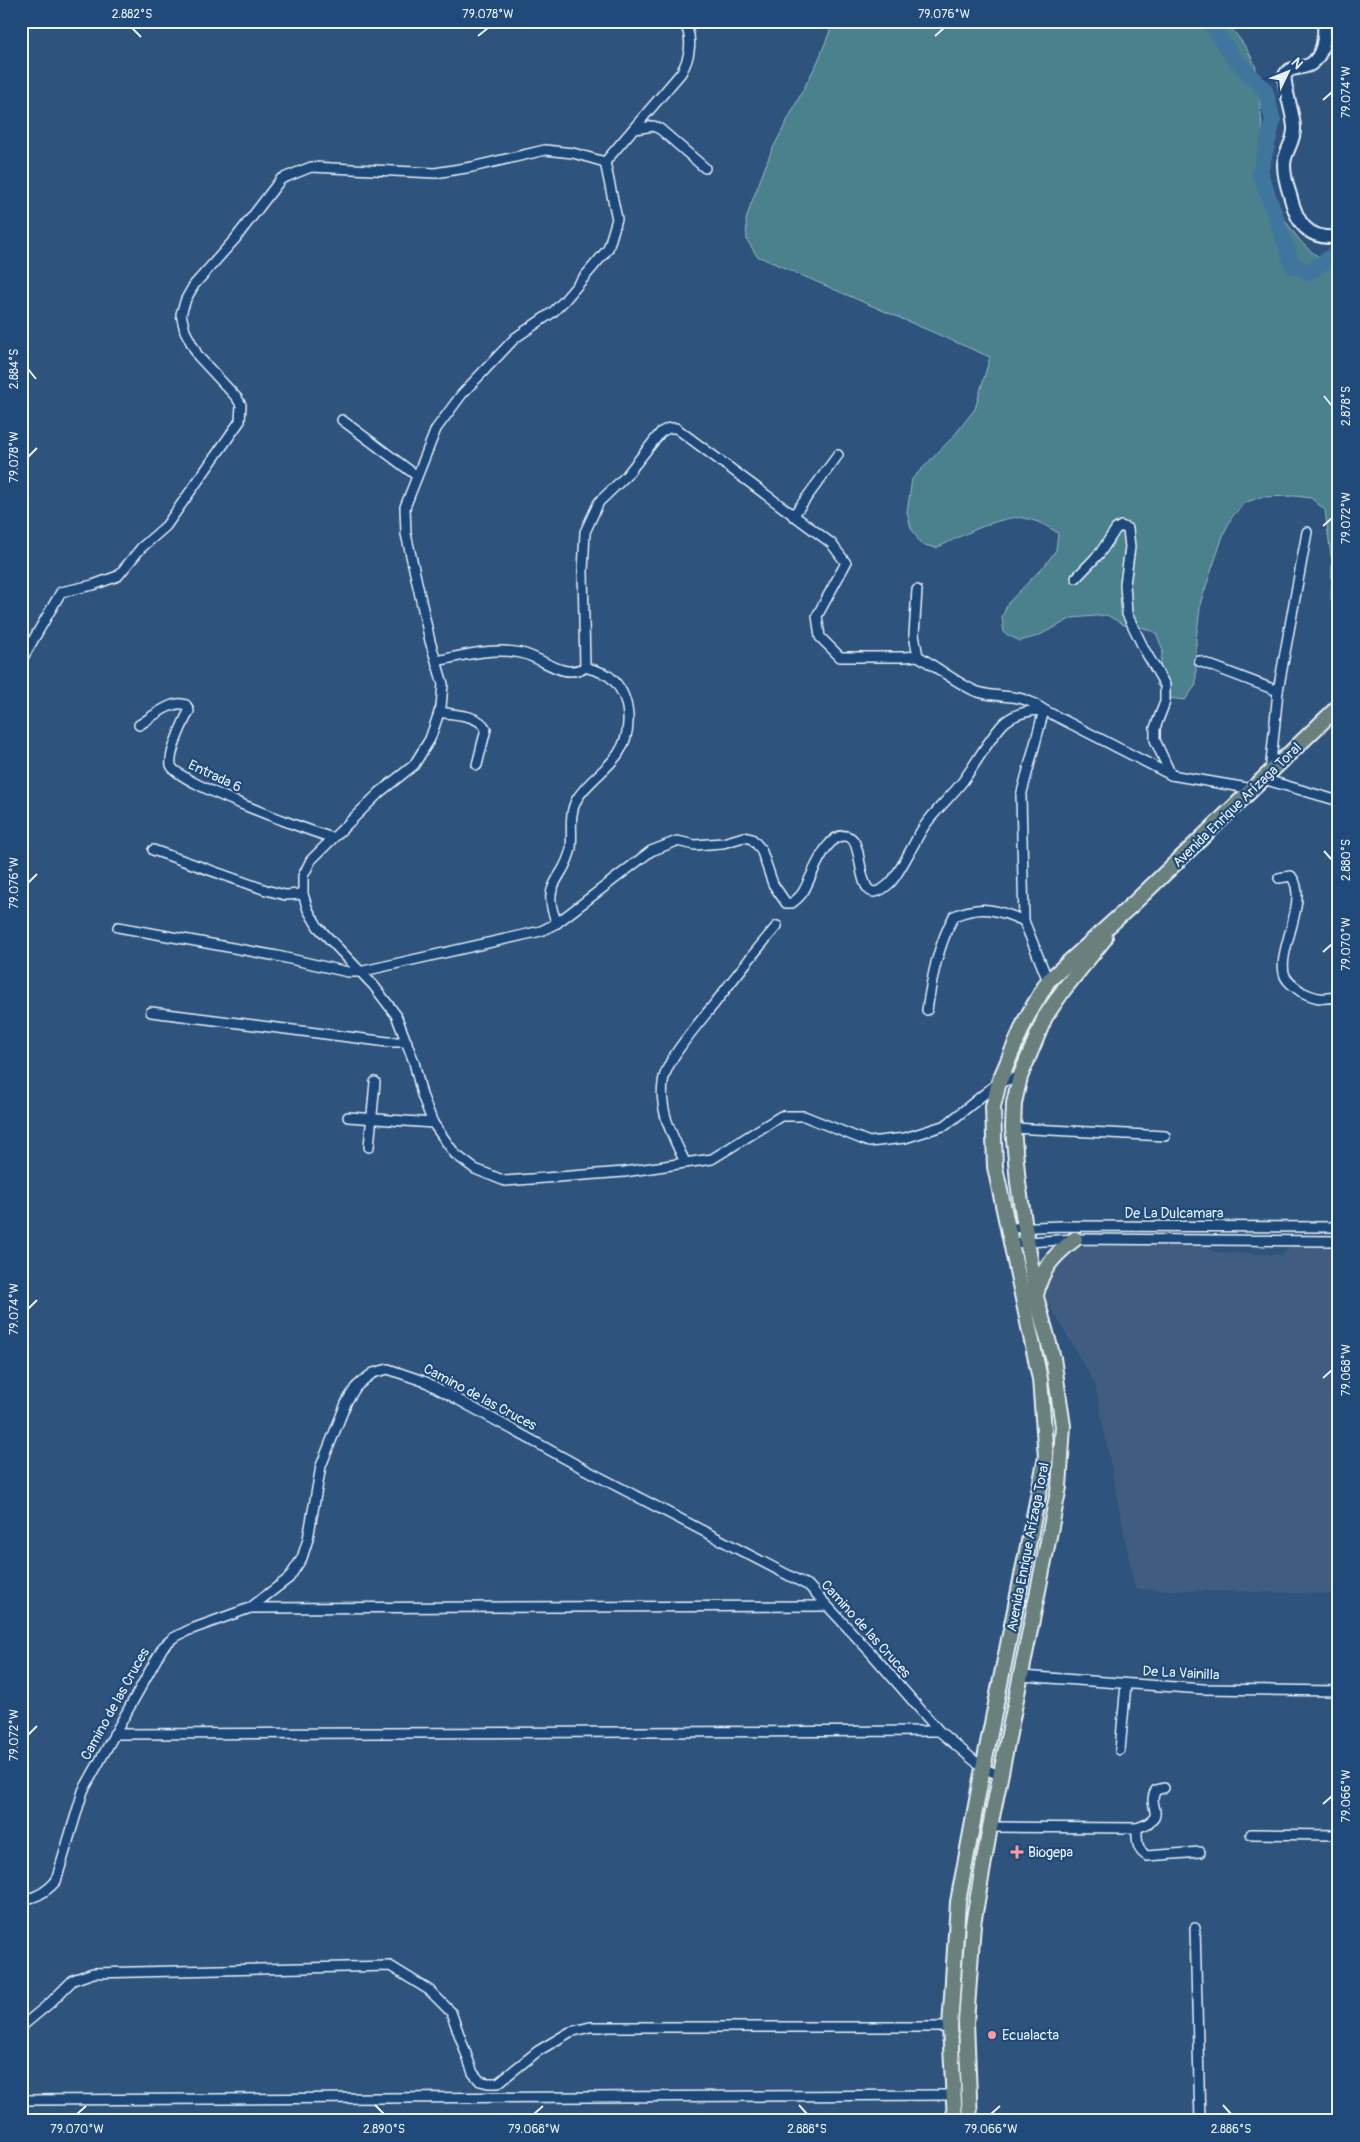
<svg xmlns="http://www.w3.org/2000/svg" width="1360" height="2142" font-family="Pangolin,sans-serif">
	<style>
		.built { fill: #405d81 }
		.green { fill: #4b808d; stroke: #9ab8c2 }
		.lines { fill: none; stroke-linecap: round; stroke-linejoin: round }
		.river { stroke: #40769d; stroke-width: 16 }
		.street-casing { stroke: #e8f1f8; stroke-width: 12 }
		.secondary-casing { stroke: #e8f1f8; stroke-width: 16 }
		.primary-casing { stroke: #e8f1f8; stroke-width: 18 }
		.street { stroke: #1f4a7a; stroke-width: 9 }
		.secondary { stroke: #1f4a7a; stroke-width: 12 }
		.primary { stroke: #6a807d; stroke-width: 14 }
		.ticks { fill: none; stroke: #e8f1f8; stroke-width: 2 }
		.poi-dot { fill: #ff9aa2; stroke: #1f4a7a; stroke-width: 2 }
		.labels { text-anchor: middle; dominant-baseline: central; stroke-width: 4.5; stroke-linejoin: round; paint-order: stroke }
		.street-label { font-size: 14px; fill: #e8f1f8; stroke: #1f4a7a }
		.poi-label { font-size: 14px; fill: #e8f1f8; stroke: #1f4a7a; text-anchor: start }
		.neatline { fill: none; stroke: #e8f1f8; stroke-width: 2 }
		.ticks-label { font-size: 12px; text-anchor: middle; fill: #e8f1f8 }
	</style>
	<rect width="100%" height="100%" fill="#2e537d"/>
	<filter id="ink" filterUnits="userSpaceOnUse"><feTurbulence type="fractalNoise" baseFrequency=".02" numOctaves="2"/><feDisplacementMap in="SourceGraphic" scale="10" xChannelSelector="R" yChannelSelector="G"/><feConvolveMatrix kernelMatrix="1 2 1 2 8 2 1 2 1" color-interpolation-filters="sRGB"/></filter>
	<g filter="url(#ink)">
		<path class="built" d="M1200,1239L1213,1252L1282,1255L1294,1243L1339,1245V1594L1135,1589L1095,1384L1046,1299L1050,1277L1071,1253L1087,1243Z"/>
		<path class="green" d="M834,21H1225C1237,35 1253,54 1257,72C1259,82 1259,93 1260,103C1264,148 1265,196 1294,233C1308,251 1317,258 1339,266V612L1331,599L1332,563L1325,510L1311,498L1294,496L1261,497L1244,503L1232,517L1224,533L1201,601L1196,639V685L1185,700L1167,698L1156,684L1163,650L1156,633L1141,627L1124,625L1107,615L1072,618L1038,636L1020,641L1004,633L1002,617L1008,603L1046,564L1056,550L1058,533C1047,526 1036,520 1023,518C1001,514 956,539 936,548L921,544L911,528L907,512L912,479L953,437L975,409L990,357L757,256L747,240L746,220L751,204L771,152L818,61Z"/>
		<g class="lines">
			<path class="river" d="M1209,21L1231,55L1265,90L1273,120L1260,173L1293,266L1310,272L1335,254H1339"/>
			<g class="street-casing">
				<g id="street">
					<path d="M683,21C694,37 690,58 681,73L605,162L617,219L608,249L564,301L553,312L515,338L462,394L436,429L405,507L406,534L412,560L430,641L443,684L441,707L430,739L414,765L380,792L311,860L303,876V894L308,910L318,927L374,986L396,1015L414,1062L422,1095L433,1123L440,1133L455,1154L475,1169L505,1181L624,1172L712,1159L781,1116H804L869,1142L905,1138L946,1125L999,1082L1020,1077"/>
					<path d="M635,129L653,126L660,129L705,168"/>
					<path d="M342,420L417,476"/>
					<path d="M793,516L838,455"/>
					<path d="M1076,578L1100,553L1116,529L1121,526L1128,529L1130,547L1125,584L1127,614L1144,649L1165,685V702L1155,728V740L1171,775"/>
					<path d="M917,590L914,635L918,656C932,664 964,688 978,692C1005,700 1018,691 1044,710L1171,775L1253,789"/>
					<path d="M21,661L61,592L93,585L118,576L141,548L166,526L240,421L241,405L237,398L198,356L185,331L181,314L186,299L194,285L235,239L281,179L311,167L435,173L472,167L545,150L573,153L605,162"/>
					<path d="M437,661C463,655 495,647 521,653C544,658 563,680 585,667"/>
					<path d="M1199,661L1278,691"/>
					<path d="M439,712C454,715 478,714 486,729L477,765"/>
					<path d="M139,725C151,718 172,699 186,705L189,711C183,723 169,752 171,765C175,783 311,831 333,838"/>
					<path d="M1270,773L1278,691L1307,532"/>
					<path d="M1263,779L1339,801"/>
					<path d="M153,850L266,890L285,895L303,894"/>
					<path d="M1279,878L1291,876C1310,898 1278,948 1284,973C1286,982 1295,987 1302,992C1316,999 1325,1000 1339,996"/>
					<path d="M557,923C539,882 565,881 571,848C573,831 568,815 577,799C587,782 606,771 618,754C633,732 632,696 610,677C604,672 593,670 585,667L583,571L585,532L599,502L626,476L661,432L669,428H676L831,543L846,563L817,616L820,637L840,657H904L918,656"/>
					<path d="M118,927L277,956L348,972H359L541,931L557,923L651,851L677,841L695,845L723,843L744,837L752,839L761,849L773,884L786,903H792C796,900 800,897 803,892C811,880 828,824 851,838C865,847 855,916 890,883C900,873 914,842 923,828C934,811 951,797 963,781C974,766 992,734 1005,722C1016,713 1030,710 1044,710L1021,796L1024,921L1048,981"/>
					<path d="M927,1010C932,977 938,945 954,916C981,905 997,909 1024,921"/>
					<path d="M151,1012L388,1042H407"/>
					<path d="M348,1117L433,1123"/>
					<path d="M1013,1128L1165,1136"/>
					<path d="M369,1147L375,1082"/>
					<path d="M685,1162C673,1137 659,1112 663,1083C665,1060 700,1022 715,1003C735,977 755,951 777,926"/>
					<path d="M1009,1228L1061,1226L1339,1227"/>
					<path d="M1012,1243L1075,1239L1339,1241"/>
					<path d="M250,1608L826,1606"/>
					<path d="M1021,1676L1203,1689L1339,1691"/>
					<path d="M114,1734L939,1731"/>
					<path d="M1120,1750L1126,1684"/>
					<path d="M990,1827L1137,1828C1171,1816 1145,1808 1156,1790L1164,1788"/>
					<path d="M1137,1828C1137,1839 1136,1850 1147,1856L1200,1852"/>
					<path d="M1251,1834L1339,1835"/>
					<path d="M21,1899C35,1899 47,1891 56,1881L83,1791L163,1647L173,1638L189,1630L250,1608L289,1578L302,1558L308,1539L321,1466L347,1401L356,1387L365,1379L373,1373L388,1369L426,1382L586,1470L809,1586L872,1654L939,1731L983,1768L1001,1776"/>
					<path d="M1195,1928L1200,2121"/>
					<path d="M21,2027L50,2003L73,1980L93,1973L390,1966L429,1990L451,2012L473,2073L480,2081L488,2083H498L538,2051L570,2032L590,2027H950"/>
					<path d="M21,2100L952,2095"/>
					<path d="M1295,2121L1339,2120"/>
				</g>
			</g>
			<g class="secondary-casing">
				<path id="secondary" d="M1324,21C1325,35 1324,55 1311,64C1304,69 1287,66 1285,76C1283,84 1294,116 1294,128C1295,141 1284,152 1284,165C1284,175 1287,186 1290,195C1297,223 1307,240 1339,237"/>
			</g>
			<g class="primary-casing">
				<g id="primary">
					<path d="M1037,1292C1041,1268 1057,1253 1075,1239"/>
					<path d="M955,2121L950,2027L958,1902L983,1768L1046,1457L1040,1379L995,1167L993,1107L999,1082L1027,1017L1048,981L1134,903L1339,706"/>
					<path d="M970,2121L966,2022L973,1924L990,1827L1059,1487L1063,1426L1053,1358L1036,1297L1018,1183L1013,1128L1014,1103L1020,1077L1045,1017L1064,989L1105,938"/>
				</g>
			</g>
			<use href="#street" class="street"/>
			<use href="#secondary" class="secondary"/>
			<use href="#primary" class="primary"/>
		</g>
	</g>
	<path class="ticks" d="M132,28L141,37M478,36L488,28M935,36L944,28M1323,100L1332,92M28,369L36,379M1324,396L1332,406M28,457L37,448M1323,526L1332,518M1324,851L1332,860M28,883L37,874M1323,952L1332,944M28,1309L37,1300M1323,1378L1332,1370M28,1735L37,1726M1323,1804L1332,1796M375,2105L384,2114M799,2105L807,2114M1223,2105L1231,2114M77,2114L86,2106M534,2114L543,2106M991,2114L1000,2106"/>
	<g class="poi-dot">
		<path d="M1014.5 1844.5h5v5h5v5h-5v5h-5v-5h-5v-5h5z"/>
		<circle cx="992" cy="2035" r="5"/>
	</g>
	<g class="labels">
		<g class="street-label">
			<text transform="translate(215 776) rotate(25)">Entrada 6</text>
			<text transform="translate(1237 805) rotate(-44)">Avenida Enrique Arízaga Toral</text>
			<text x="1174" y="1213">De La Dulcamara</text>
			<text transform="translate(480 1397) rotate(28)">Camino de las Cruces</text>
			<text transform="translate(1028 1547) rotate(-79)">Avenida Enrique Arízaga Toral</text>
			<text transform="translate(866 1629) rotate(48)">Camino de las Cruces</text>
			<text transform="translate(1181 1673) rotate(3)">De La Vainilla</text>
			<text transform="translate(115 1704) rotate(-61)">Camino de las Cruces</text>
		</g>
		<g class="poi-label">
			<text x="1028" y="1852">Biogepa</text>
			<text x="1002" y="2035">Ecualacta</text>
		</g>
	</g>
	<rect width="1360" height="2142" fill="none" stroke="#1f4a7a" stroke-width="55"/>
	<g transform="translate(1288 72) rotate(47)" stroke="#1f4a7a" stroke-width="4" paint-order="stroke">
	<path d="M0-4L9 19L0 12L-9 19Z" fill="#e8f1f8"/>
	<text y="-8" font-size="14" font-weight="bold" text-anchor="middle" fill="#e8f1f8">N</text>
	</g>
	<rect x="28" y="28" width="1304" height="2086" class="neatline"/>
	<g class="ticks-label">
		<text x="132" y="18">2.882°S</text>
		<text x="488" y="18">79.078°W</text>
		<text x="944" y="18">79.076°W</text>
		<text transform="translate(1346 92) rotate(-90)" y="4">79.074°W</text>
		<text transform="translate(14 369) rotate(-90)" y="4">2.884°S</text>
		<text transform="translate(1346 406) rotate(-90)" y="4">2.878°S</text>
		<text transform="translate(14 457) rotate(-90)" y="4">79.078°W</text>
		<text transform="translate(1346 518) rotate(-90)" y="4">79.072°W</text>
		<text transform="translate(1346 860) rotate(-90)" y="4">2.880°S</text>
		<text transform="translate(14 883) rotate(-90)" y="4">79.076°W</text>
		<text transform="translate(1346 944) rotate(-90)" y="4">79.070°W</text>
		<text transform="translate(14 1309) rotate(-90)" y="4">79.074°W</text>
		<text transform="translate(1346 1370) rotate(-90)" y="4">79.068°W</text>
		<text transform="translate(14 1735) rotate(-90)" y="4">79.072°W</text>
		<text transform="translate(1346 1796) rotate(-90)" y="4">79.066°W</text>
		<text x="77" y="2133">79.070°W</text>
		<text x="384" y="2133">2.890°S</text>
		<text x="534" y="2133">79.068°W</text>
		<text x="807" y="2133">2.888°S</text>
		<text x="991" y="2133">79.066°W</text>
		<text x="1231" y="2133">2.886°S</text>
	</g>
</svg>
